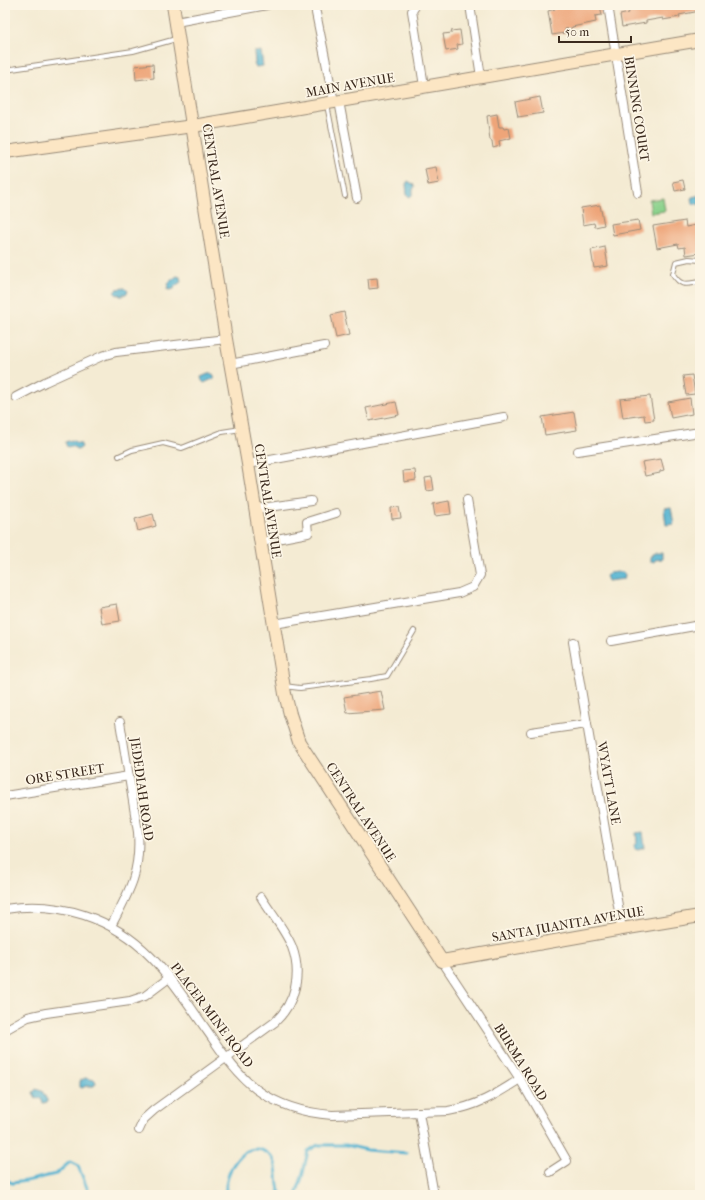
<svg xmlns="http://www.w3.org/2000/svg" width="705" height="1200" font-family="'IM FELL French Canon',serif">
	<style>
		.green { fill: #8ad18b; stroke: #627e54 }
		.water { fill: #52b3d1; stroke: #466e78 }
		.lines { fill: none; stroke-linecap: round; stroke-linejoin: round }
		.stream { stroke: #52b3d1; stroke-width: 3 }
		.building { fill: #eea579 }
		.lane-casing { stroke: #988a78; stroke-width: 6 }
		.street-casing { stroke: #988a78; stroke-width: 10 }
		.secondary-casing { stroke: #988a78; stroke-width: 14 }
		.lane { stroke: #fff; stroke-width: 4 }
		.street { stroke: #fff; stroke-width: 8 }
		.secondary { stroke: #fce6c4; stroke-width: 12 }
		.labels { text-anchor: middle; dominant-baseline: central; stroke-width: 3.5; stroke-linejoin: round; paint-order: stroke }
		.street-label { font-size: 13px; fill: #3b2a1e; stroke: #fcf5e5 }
	</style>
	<rect width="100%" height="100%" fill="#fcf5e5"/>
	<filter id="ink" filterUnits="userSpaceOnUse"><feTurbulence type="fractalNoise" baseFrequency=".025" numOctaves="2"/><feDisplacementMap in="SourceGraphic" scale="8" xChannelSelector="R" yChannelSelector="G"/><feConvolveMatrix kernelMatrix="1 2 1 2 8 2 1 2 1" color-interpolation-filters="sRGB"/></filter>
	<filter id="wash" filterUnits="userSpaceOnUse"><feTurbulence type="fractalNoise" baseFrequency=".012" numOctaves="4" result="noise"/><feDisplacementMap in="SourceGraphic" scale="16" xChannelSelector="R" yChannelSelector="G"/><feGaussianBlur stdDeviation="0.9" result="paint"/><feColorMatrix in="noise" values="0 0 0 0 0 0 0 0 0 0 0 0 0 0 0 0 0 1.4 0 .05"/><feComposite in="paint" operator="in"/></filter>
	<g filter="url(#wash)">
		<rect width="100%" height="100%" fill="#f4ebd3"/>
		<path class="green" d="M663,198L665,211L651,213L649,200Z"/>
		<g class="water">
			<path d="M261,51L263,66L256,67L254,65L255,63L254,52Z"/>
			<path d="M408,181L413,184L415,186L413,190V194L410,197L407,195L406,184Z"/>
			<path d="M700,195V206L698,204H693L691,199L692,197Z"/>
			<path d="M177,276L180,277L181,282L175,286L174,289L169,290L167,289L169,282Z"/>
			<path d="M125,288L128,291L126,294H123V296H120V294L117,295L114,292L117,289Z"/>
			<path d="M208,374H213L215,378L204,383L202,381L201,377Z"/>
			<path d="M72,440L77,443H80L82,447L78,450L72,446L67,447L65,442Z"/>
			<path d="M671,508L674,524L666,525L664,509Z"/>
			<path d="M654,553H662V559L655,560L654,562H650V558Z"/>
			<path d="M618,572H623L625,575L624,579L608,581L606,576L609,573Z"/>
			<path d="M643,832L645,848L638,850L635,849V845L637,843L636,833Z"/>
			<path d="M85,1078L95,1080L96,1083L94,1086H86L82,1088L80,1087V1081Z"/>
			<path d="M36,1089L42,1091L47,1100V1102L43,1103L40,1098H36L33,1093Z"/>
		</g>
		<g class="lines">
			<g class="stream">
				<path d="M5,1179L12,1183L26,1181L56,1174L70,1162L78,1166L90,1195"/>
				<path d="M226,1195C223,1174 244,1135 269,1154C281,1163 274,1184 281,1195"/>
				<path d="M296,1195L302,1177L308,1151L318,1145H346L367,1150L407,1153"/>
			</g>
		</g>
		<g id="blocks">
			<g class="building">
				<path d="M554,5H600L602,15L595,16L596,22L572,27V28L565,29V33L552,35L548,11L555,9Z"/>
				<path d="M627,5H700V11L679,15L680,17L663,20V18L646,21V23L622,27L620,15L629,13Z"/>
				<path d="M460,30L462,44L457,45L458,49L446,51L443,34L452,33L451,31Z"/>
				<path d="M153,64L154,78L136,80L135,66Z"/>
				<path d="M540,97L543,113L518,117L515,102Z"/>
				<path d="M497,114L499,127H503L504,129L509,128L511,138L499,141L500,146L493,148L492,141L490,140L487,116Z"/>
				<path d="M436,167L439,183L428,185L425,169Z"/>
				<path d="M683,180L685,189L675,191L673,182Z"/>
				<path d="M600,205L604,225L595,227L594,223L583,225L581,208Z"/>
				<path d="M638,220L640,230L613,235L611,224Z"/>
				<path d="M685,221L686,227L700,224V253L686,255L685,247L679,248L678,244L657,248L653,226Z"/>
				<path d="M605,247L608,266L594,268L591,250Z"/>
				<path d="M377,278L378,288L369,289L368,279Z"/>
				<path d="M344,312L349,335L336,338L331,315Z"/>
				<path d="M692,375L695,394L686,395L683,376Z"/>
				<path d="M650,396L654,420L645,421L644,415L623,418L620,399Z"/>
				<path d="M690,398L692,414L671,418L668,402Z"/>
				<path d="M396,402L399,415L369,421L366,408Z"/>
				<path d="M574,412L577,430L545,435L542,417Z"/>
				<path d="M661,459L664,470L660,471V473L645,476L642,462Z"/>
				<path d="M415,470L416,480L404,482L403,471Z"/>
				<path d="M432,477L434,490L427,491L425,478Z"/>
				<path d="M449,501L451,514L435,516L433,504Z"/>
				<path d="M399,507L401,518L392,519L391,508Z"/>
				<path d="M153,514L156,526L138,531L135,519Z"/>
				<path d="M117,604L120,621L102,624L99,607Z"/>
				<path d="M381,691L385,710L347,713L344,697Z"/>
			</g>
		</g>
	</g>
	<g filter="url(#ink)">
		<use href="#blocks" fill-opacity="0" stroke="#988a78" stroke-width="1"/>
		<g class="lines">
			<g class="lane-casing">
				<g id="lane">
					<path d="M5,70L133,51L176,39"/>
					<path d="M327,105L345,196"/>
					<path d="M700,260L689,259L676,262L673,274C681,287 686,284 700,282"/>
					<path d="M119,456L132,450L163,443L182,448L222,432L241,429"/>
					<path d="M284,686L300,688L371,679L387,676L414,631"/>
				</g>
			</g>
			<g class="street-casing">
				<g id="street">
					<path d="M416,5L412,11L424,86"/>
					<path d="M470,5L481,77"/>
					<path d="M608,5L638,193"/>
					<path d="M316,13L334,102"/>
					<path d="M176,22L267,5"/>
					<path d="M339,101L357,198"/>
					<path d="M230,364L324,346"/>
					<path d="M16,397L45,382L102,356L116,352L226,339"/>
					<path d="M578,451L700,432"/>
					<path d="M248,464L504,417"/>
					<path d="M255,509L311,501"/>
					<path d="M261,542L308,533L307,522L336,513"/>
					<path d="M274,624L459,593L473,587L480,575L467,500"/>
					<path d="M611,641L700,625"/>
					<path d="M573,642L622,929"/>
					<path d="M531,732L587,724"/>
					<path d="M5,796L129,776"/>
					<path d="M5,909C59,900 113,918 151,957C173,979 190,1007 208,1032C222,1052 236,1074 256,1089C279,1106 305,1113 332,1115L448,1111C478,1106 495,1095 520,1079"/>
					<path d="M111,926C129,892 141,872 138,832L120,722"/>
					<path d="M442,961L520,1079L567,1161L550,1172"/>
					<path d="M5,1030L28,1017L46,1013L130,1001L145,996L169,978"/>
					<path d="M419,1113L434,1195"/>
					<path d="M139,1130L144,1119L154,1110L275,1022C296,1002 302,974 292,947C286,931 270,912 261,897"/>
				</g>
			</g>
			<g class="secondary-casing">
				<g id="secondary">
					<path d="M173,5L226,339L248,464L285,694L290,714L299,742L442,961L622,929L700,916"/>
					<path d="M5,152L193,126L700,40"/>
				</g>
			</g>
			<use href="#lane" class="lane"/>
			<use href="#street" class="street"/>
			<use href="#secondary" class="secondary"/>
		</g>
	</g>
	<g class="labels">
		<g class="street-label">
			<text transform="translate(350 85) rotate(-10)">MAIN AVENUE</text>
			<text transform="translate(637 109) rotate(81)">BINNING COURT</text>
			<text transform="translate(216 181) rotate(81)">CENTRAL AVENUE</text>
			<text transform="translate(268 501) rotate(81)">CENTRAL AVENUE</text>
			<text transform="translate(65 774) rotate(-9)">ORE STREET</text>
			<text transform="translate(609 783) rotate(80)">WYATT LANE</text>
			<text transform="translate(142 789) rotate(82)">JEDEDIAH ROAD</text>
			<text transform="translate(361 812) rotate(57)">CENTRAL AVENUE</text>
			<text transform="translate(568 924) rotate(-10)">SANTA JUANITA AVENUE</text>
			<text transform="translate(212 1015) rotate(53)">PLACER MINE ROAD</text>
			<text transform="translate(521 1062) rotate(58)">BURMA ROAD</text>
		</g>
	</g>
	<rect width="705" height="1200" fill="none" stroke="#fcf5e5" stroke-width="20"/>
	<path d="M559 36v6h72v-6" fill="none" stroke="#3b2a1e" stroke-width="2"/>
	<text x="565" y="36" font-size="12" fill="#3b2a1e" stroke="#fcf5e5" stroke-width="3" paint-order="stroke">50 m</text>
</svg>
